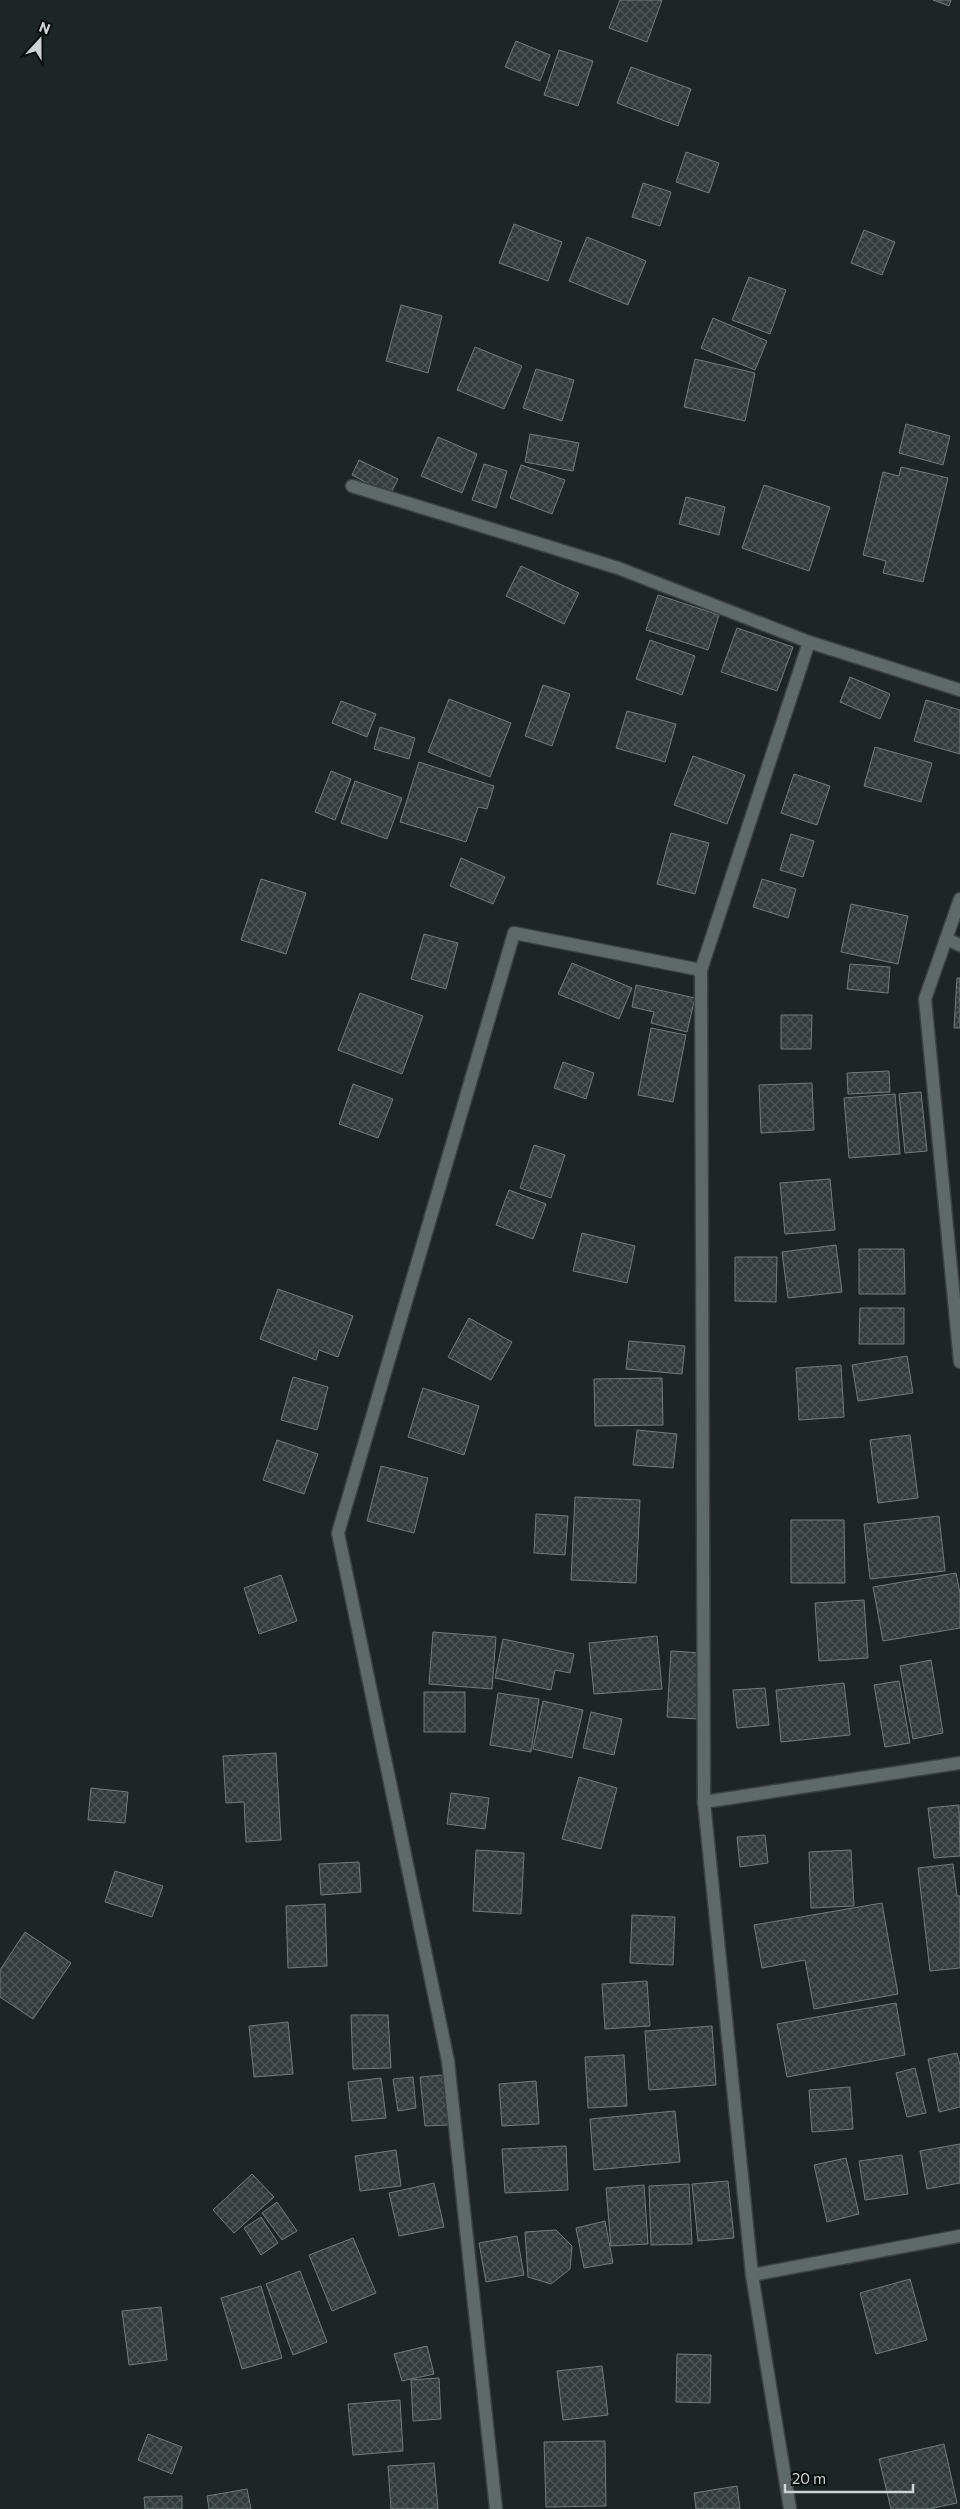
<svg xmlns="http://www.w3.org/2000/svg" width="960" height="2509" font-family="Commissioner,sans-serif">
	<style>
		.building { fill: url(#building-cross-hatch); stroke: #727c7c }
		.lines { fill: none; stroke-linecap: round; stroke-linejoin: round }
		.minor-casing { stroke: #3b4141; stroke-width: 15 }
		.minor { stroke: #5f6968; stroke-width: 12 }
	</style>
	<defs>
		<pattern id="building-cross-hatch" width="8" height="8" patternUnits="userSpaceOnUse" patternTransform="scale(1.25)"><rect width="8" height="8" fill="#333c3b"/><path d="M0 0l8 8M0 8l8-8" fill="none" stroke="#4f5756"/></pattern>
	</defs>
	<rect width="100%" height="100%" fill="#1d2525"/>
	<g class="building">
		<path d="M620,0H662L647,42L609,28Z"/>
		<path d="M933,0H951L949,6Z"/>
		<path d="M516,41L550,55L540,81L505,67Z"/>
		<path d="M559,50L593,61L578,106L544,95Z"/>
		<path d="M631,67L691,89L678,126L617,103Z"/>
		<path d="M686,152L719,163L709,193L676,182Z"/>
		<path d="M643,183L671,192L660,226L632,217Z"/>
		<path d="M514,224L562,242L548,281L499,263Z"/>
		<path d="M864,230L895,242L882,275L851,263Z"/>
		<path d="M587,237L646,261L628,305L569,281Z"/>
		<path d="M749,277L786,290L770,334L732,320Z"/>
		<path d="M401,305L442,316L428,373L386,361Z"/>
		<path d="M713,318L767,341L755,370L701,348Z"/>
		<path d="M475,347L522,366L504,409L457,390Z"/>
		<path d="M695,359L755,373L745,421L684,407Z"/>
		<path d="M536,369L574,380L562,421L523,408Z"/>
		<path d="M906,424L950,436L943,465L899,453Z"/>
		<path d="M530,434L579,443L573,471L525,462Z"/>
		<path d="M438,437L477,454L462,493L421,476Z"/>
		<path d="M359,460L398,479L390,495L352,475Z"/>
		<path d="M484,464L507,471L496,508L472,500Z"/>
		<path d="M521,465L565,480L552,514L510,498Z"/>
		<path d="M901,467L948,478L923,582L883,573L886,561L863,555L883,472L899,476Z"/>
		<path d="M764,485L830,507L809,571L742,548Z"/>
		<path d="M686,497L725,507L719,535L679,524Z"/>
		<path d="M521,566L579,593L564,624L506,596Z"/>
		<path d="M658,595L719,615L708,650L646,630Z"/>
		<path d="M737,628L793,647L777,691L721,672Z"/>
		<path d="M650,640L695,656L682,695L636,679Z"/>
		<path d="M850,677L890,694L880,719L840,702Z"/>
		<path d="M543,685L570,694L552,746L525,736Z"/>
		<path d="M449,699L511,723L490,777L428,752Z"/>
		<path d="M926,700L960,710V754L914,741Z"/>
		<path d="M341,701L376,714L367,737L332,723Z"/>
		<path d="M627,711L676,724L665,762L616,748Z"/>
		<path d="M380,727L415,738L409,759L374,749Z"/>
		<path d="M875,747L932,763L921,802L864,786Z"/>
		<path d="M693,756L745,775L727,824L674,805Z"/>
		<path d="M419,762L494,786L487,809L478,807L466,842L400,822Z"/>
		<path d="M331,771L351,779L335,820L315,812Z"/>
		<path d="M794,774L830,786L817,825L781,813Z"/>
		<path d="M355,781L402,798L387,839L341,823Z"/>
		<path d="M671,833L709,843L695,894L657,884Z"/>
		<path d="M791,834L814,841L803,877L780,870Z"/>
		<path d="M461,858L505,877L493,904L450,886Z"/>
		<path d="M261,879L306,893L286,954L241,940Z"/>
		<path d="M762,879L796,889L788,918L753,907Z"/>
		<path d="M851,904L908,916L898,964L841,952Z"/>
		<path d="M424,934L458,943L446,989L411,979Z"/>
		<path d="M572,963L632,988L619,1019L558,994Z"/>
		<path d="M850,964L890,967L888,993L847,989Z"/>
		<path d="M957,978H960V1028H954Z"/>
		<path d="M636,985L695,998L687,1032L651,1023L654,1012L632,1007Z"/>
		<path d="M360,993L423,1016L402,1074L338,1050Z"/>
		<path d="M781,1015H812L811,1049H781Z"/>
		<path d="M651,1028L686,1035L673,1102L638,1095Z"/>
		<path d="M563,1062L594,1073L586,1099L554,1088Z"/>
		<path d="M889,1071L890,1092L848,1094L847,1073Z"/>
		<path d="M812,1083L814,1130L761,1133L759,1085Z"/>
		<path d="M353,1084L393,1099L378,1138L339,1124Z"/>
		<path d="M921,1092L927,1151L905,1153L899,1094Z"/>
		<path d="M895,1094L900,1154L849,1158L844,1098Z"/>
		<path d="M534,1145L565,1155L551,1198L520,1188Z"/>
		<path d="M830,1179L835,1230L785,1234L780,1183Z"/>
		<path d="M509,1190L546,1204L533,1239L496,1225Z"/>
		<path d="M582,1233L635,1246L627,1283L573,1271Z"/>
		<path d="M836,1245L842,1292L788,1298L782,1252Z"/>
		<path d="M859,1249H904L905,1294H859Z"/>
		<path d="M735,1257H777L776,1302L735,1301Z"/>
		<path d="M278,1289L353,1316L338,1357L319,1350L316,1360L260,1339Z"/>
		<path d="M860,1308H904V1344H859Z"/>
		<path d="M469,1318L512,1342L491,1380L448,1357Z"/>
		<path d="M629,1341L685,1346L682,1374L626,1369Z"/>
		<path d="M907,1356L913,1393L858,1401L852,1365Z"/>
		<path d="M841,1365L844,1417L799,1420L796,1368Z"/>
		<path d="M293,1377L328,1387L317,1430L281,1420Z"/>
		<path d="M662,1378L663,1425L595,1426L594,1379Z"/>
		<path d="M423,1388L479,1406L464,1455L408,1437Z"/>
		<path d="M637,1430L677,1434L673,1468L633,1465Z"/>
		<path d="M910,1435L918,1498L878,1503L870,1440Z"/>
		<path d="M277,1440L318,1454L304,1494L263,1480Z"/>
		<path d="M381,1466L428,1478L414,1533L367,1521Z"/>
		<path d="M575,1497L640,1500L636,1583L571,1580Z"/>
		<path d="M536,1514L568,1516L565,1555L534,1553Z"/>
		<path d="M939,1516L945,1571L870,1579L864,1524Z"/>
		<path d="M791,1520H844L845,1583H791Z"/>
		<path d="M956,1573L960,1593V1628L883,1641L873,1587Z"/>
		<path d="M281,1575L297,1621L259,1634L244,1588Z"/>
		<path d="M864,1600L868,1658L819,1661L815,1603Z"/>
		<path d="M433,1632L496,1637L492,1689L429,1684Z"/>
		<path d="M657,1636L662,1689L594,1694L589,1643Z"/>
		<path d="M503,1639L574,1654L570,1673L555,1670L551,1690L495,1678Z"/>
		<path d="M671,1651L702,1653L698,1719L667,1717Z"/>
		<path d="M931,1660L943,1733L913,1739L900,1666Z"/>
		<path d="M899,1681L910,1743L885,1747L874,1685Z"/>
		<path d="M844,1683L850,1735L781,1742L776,1690Z"/>
		<path d="M765,1688L769,1725L737,1728L733,1690Z"/>
		<rect x="424" y="1692" width="41" height="40"/>
		<path d="M498,1693L539,1699L531,1752L490,1745Z"/>
		<path d="M543,1701L583,1710L572,1758L533,1749Z"/>
		<path d="M591,1712L622,1719L614,1755L583,1748Z"/>
		<path d="M276,1753L281,1840L246,1842L244,1802L226,1803L223,1756Z"/>
		<path d="M579,1777L617,1788L601,1849L562,1839Z"/>
		<path d="M91,1788L128,1792L125,1823L88,1820Z"/>
		<path d="M451,1793L489,1798L485,1829L447,1824Z"/>
		<path d="M959,1805L960,1856L934,1858L928,1808Z"/>
		<path d="M765,1835L768,1863L740,1867L737,1837Z"/>
		<path d="M476,1850L524,1853L521,1914L473,1911Z"/>
		<path d="M851,1850L854,1906L811,1908L809,1852Z"/>
		<path d="M359,1862L361,1892L321,1895L319,1864Z"/>
		<path d="M953,1864L957,1896H960V1968L930,1971L918,1868Z"/>
		<path d="M115,1871L163,1886L152,1917L105,1902Z"/>
		<path d="M882,1903L898,1994L814,2009L805,1960L762,1968L754,1925Z"/>
		<path d="M325,1904L327,1966L288,1968L286,1906Z"/>
		<path d="M632,1915L675,1917L673,1965L630,1963Z"/>
		<path d="M25,1932L71,1963L33,2019L0,1997V1970Z"/>
		<path d="M647,1981L650,2026L605,2029L602,1984Z"/>
		<path d="M896,2003L905,2055L787,2077L777,2024Z"/>
		<path d="M351,2015H388L391,2068L353,2069Z"/>
		<path d="M288,2022L293,2074L254,2077L249,2026Z"/>
		<path d="M712,2026L716,2085L649,2090L645,2031Z"/>
		<path d="M957,2053L960,2065V2107L939,2112L928,2059Z"/>
		<path d="M624,2055L627,2106L588,2108L585,2057Z"/>
		<path d="M915,2068L926,2113L907,2117L896,2073Z"/>
		<path d="M443,2075L448,2125L425,2126L420,2077Z"/>
		<path d="M413,2077L416,2108L398,2111L393,2079Z"/>
		<path d="M381,2078L386,2118L352,2121L348,2082Z"/>
		<path d="M536,2081L539,2124L502,2126L499,2084Z"/>
		<path d="M850,2087L853,2129L812,2132L809,2090Z"/>
		<path d="M675,2111L680,2162L594,2170L590,2119Z"/>
		<path d="M960,2144V2183L927,2189L920,2151Z"/>
		<path d="M566,2146L568,2190L505,2193L502,2149Z"/>
		<path d="M396,2150L401,2186L360,2191L355,2156Z"/>
		<path d="M902,2155L908,2194L865,2200L859,2161Z"/>
		<path d="M846,2158L859,2214L827,2222L814,2165Z"/>
		<path d="M252,2174L274,2197L234,2233L213,2210Z"/>
		<path d="M728,2181L734,2238L698,2241L692,2184Z"/>
		<path d="M434,2183L444,2227L399,2236L389,2193Z"/>
		<path d="M689,2184L692,2244L651,2245L649,2186Z"/>
		<path d="M644,2185L648,2244L611,2246L606,2188Z"/>
		<path d="M277,2202L297,2231L282,2240L262,2213Z"/>
		<path d="M261,2217L278,2243L261,2255L244,2228Z"/>
		<path d="M605,2221L613,2263L584,2268L576,2228Z"/>
		<path d="M556,2230L572,2246L570,2269L551,2284L528,2277L525,2232Z"/>
		<path d="M517,2236L524,2275L486,2282L479,2243Z"/>
		<path d="M353,2238L376,2293L332,2311L309,2255Z"/>
		<path d="M300,2271L327,2342L293,2355L266,2284Z"/>
		<path d="M910,2279L927,2340L876,2354L860,2293Z"/>
		<path d="M261,2286L282,2358L242,2369L221,2298Z"/>
		<path d="M161,2307L167,2360L129,2365L122,2311Z"/>
		<path d="M427,2346L434,2374L402,2381L394,2354Z"/>
		<path d="M677,2354L711,2355L710,2403L676,2402Z"/>
		<path d="M602,2366L608,2415L563,2420L557,2371Z"/>
		<path d="M439,2378L441,2419L413,2421L411,2380Z"/>
		<path d="M400,2400L403,2451L353,2455L348,2404Z"/>
		<path d="M148,2434L182,2447L172,2474L138,2460Z"/>
		<path d="M605,2441L606,2506L546,2507L544,2442Z"/>
		<path d="M944,2444L957,2503L929,2509H891L879,2459Z"/>
		<path d="M434,2463L438,2509H391L388,2466Z"/>
		<path d="M737,2486L740,2509H696L694,2493Z"/>
		<path d="M247,2489L251,2509H209L207,2496Z"/>
		<path d="M182,2496V2509H145L144,2497Z"/>
	</g>
	<g class="lines">
		<g class="minor-casing">
			<g id="minor">
				<path d="M352,486L618,568L809,642L960,690"/>
				<path d="M960,899L925,999L960,1362"/>
				<path d="M946,939L960,945"/>
				<path d="M704,1802L960,1763"/>
				<path d="M752,2275L960,2236"/>
				<path d="M496,2509L448,2061L338,1533L514,933L701,970"/>
				<path d="M790,2509L752,2275L704,1802L701,970L809,642"/>
			</g>
		</g>
		<use href="#minor" class="minor"/>
	</g>
	<g transform="translate(40 40) rotate(21)" stroke="#0a0e0d" stroke-width="4" paint-order="stroke">
	<path d="M0-4L9 19L0 12L-9 19Z" fill="#ced3d3"/>
	<text y="-8" font-size="14" font-weight="bold" text-anchor="middle" fill="#ced3d3">N</text>
	</g>
	<path d="M785 2484v8h128v-8" fill="none" stroke="#ced3d3" stroke-width="2.5"/>
	<text x="792" y="2484" font-size="15" fill="#ced3d3" stroke="#0a0e0d" stroke-width="4" paint-order="stroke">20 m</text>
</svg>
